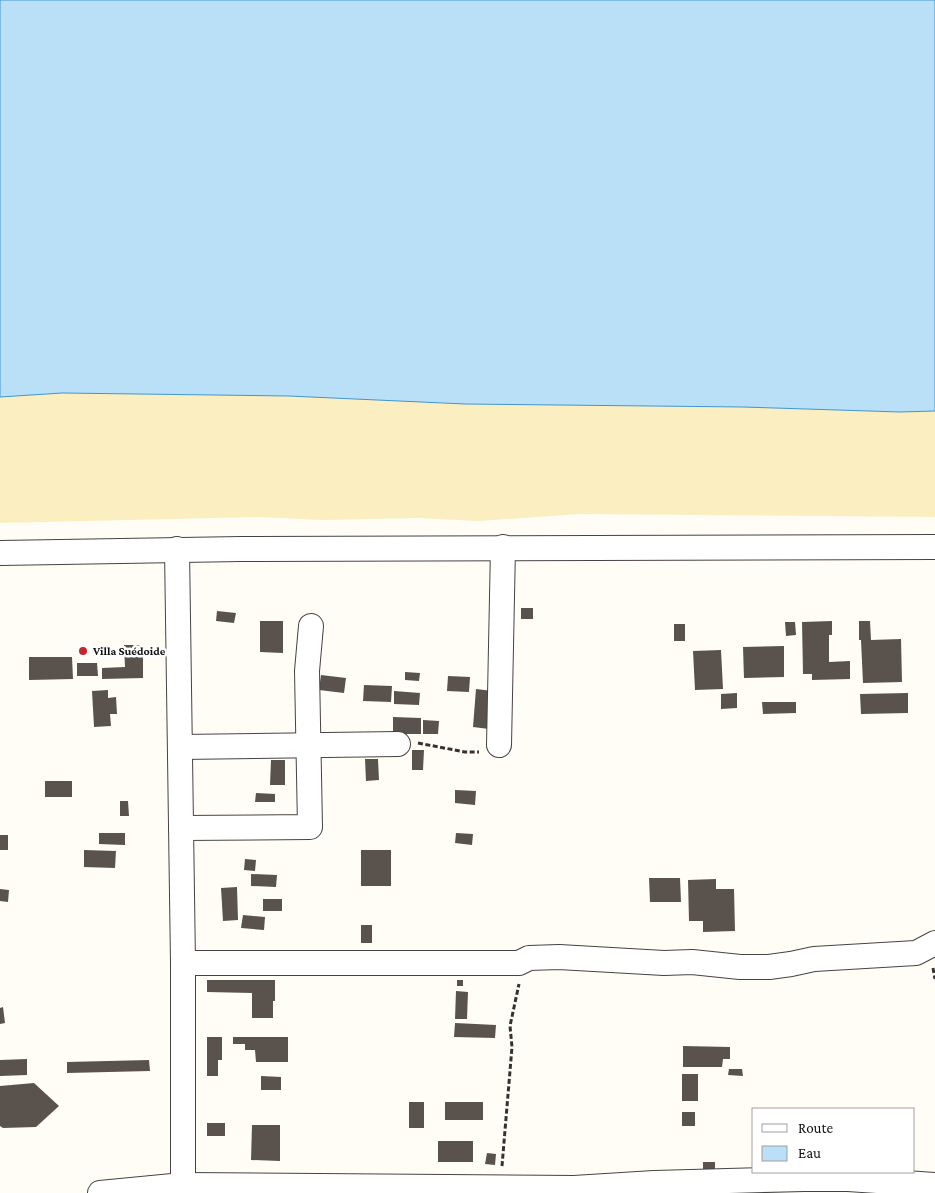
<svg xmlns="http://www.w3.org/2000/svg" width="935" height="1193" font-family="'Crimson Pro',serif">
	<style>
		.sand { fill: #fbeec1 }
		.water { fill: #b9e0f7; stroke: #3f96cf }
		.building { fill: #5a524d }
		.lines { fill: none; stroke-linecap: round; stroke-linejoin: round }
		.minor-casing { stroke: #444; stroke-width: 26 }
		.path { stroke: #333; stroke-width: 3; stroke-dasharray: 5 2.5; stroke-linecap: butt }
		.minor { stroke: #fff; stroke-width: 24 }
		.poi-dot { fill: #c4262e; stroke: #fff; stroke-width: 2 }
		.labels { text-anchor: middle; dominant-baseline: central; stroke-width: 5; stroke-linejoin: round; paint-order: stroke }
		.poi-label { font-size: 12px; font-weight: bold; fill: #111; stroke: #fff; text-anchor: start }
	</style>
	<rect width="100%" height="100%" fill="#fffdf5"/>
	<path class="sand" d="M62,393L289,396L465,404L935,409V517L581,514L479,521L416,518L323,520L260,517L0,523V397Z"/>
	<path class="water" d="M0,0H935V411L900,412L743,407L465,404L289,396L62,393L0,397Z"/>
	<g class="building">
		<rect x="521" y="608" width="12" height="11"/>
		<path d="M217,611L236,613L234,623L216,621Z"/>
		<path d="M260,621H283V653L260,652Z"/>
		<path d="M832,621V635H829V662L850,661V679L812,680V674H803L802,622Z"/>
		<path d="M859,621H870L871,640L901,639L902,682L863,683L861,640H859Z"/>
		<path d="M785,622H795L796,635L786,636Z"/>
		<rect x="674" y="624" width="11" height="17"/>
		<path d="M124,645H143V678L102,679V668L125,667Z"/>
		<path d="M784,646V677L744,678L743,647Z"/>
		<path d="M721,650L723,689L695,690L693,651Z"/>
		<path d="M29,657H72L73,679L29,680Z"/>
		<path d="M77,663H97L98,676H77Z"/>
		<path d="M405,672L420,673L419,681L405,680Z"/>
		<path d="M321,675L346,678L344,693L319,690Z"/>
		<path d="M448,676L470,677L469,692L447,691Z"/>
		<path d="M364,685L392,686L391,702L363,701Z"/>
		<path d="M476,689L493,691L489,729L473,727Z"/>
		<path d="M108,690V698L116,697L117,714H110L111,726L94,727L92,691Z"/>
		<path d="M394,691L420,693L419,705L394,704Z"/>
		<path d="M737,693V708L721,709V694Z"/>
		<path d="M908,693V713L861,714L860,694Z"/>
		<path d="M762,702H796V713L763,714Z"/>
		<path d="M393,717L421,718V734H393Z"/>
		<path d="M423,720L439,721L438,734H423Z"/>
		<path d="M412,750H424L423,770H412Z"/>
		<path d="M365,759H378L379,780L366,781Z"/>
		<path d="M271,760H285V785H270Z"/>
		<rect x="45" y="781" width="27" height="16"/>
		<path d="M455,790L476,791L475,805L455,803Z"/>
		<path d="M256,793L275,794V802H255Z"/>
		<path d="M120,801H128L129,816H120Z"/>
		<path d="M99,833H125V845L99,844Z"/>
		<path d="M456,833L473,834L472,845L455,843Z"/>
		<rect x="0" y="835" width="8" height="15"/>
		<path d="M84,850L116,851L115,868L84,867Z"/>
		<rect x="361" y="850" width="30" height="36"/>
		<path d="M245,859L256,860L255,871L244,870Z"/>
		<path d="M251,874L277,875L276,887L251,886Z"/>
		<path d="M649,878H680L681,902H650Z"/>
		<path d="M716,879V889H734L735,931L703,932V921H689L688,880Z"/>
		<path d="M237,887L238,920L223,921L221,888Z"/>
		<path d="M0,889L9,890L8,902L0,901Z"/>
		<rect x="263" y="899" width="19" height="12"/>
		<path d="M243,915L265,917L264,930L241,928Z"/>
		<rect x="361" y="925" width="11" height="18"/>
		<path d="M207,980H275V1001H273V1018H252V993L207,992Z"/>
		<rect x="457" y="980" width="6" height="6"/>
		<path d="M456,991L468,992L467,1019H455Z"/>
		<path d="M3,1007L5,1023L0,1024V1008Z"/>
		<path d="M455,1023L496,1025L495,1038L454,1037Z"/>
		<path d="M207,1037H222V1060H218V1076H207Z"/>
		<path d="M233,1037H288V1062H256L255,1050H245V1044H233Z"/>
		<path d="M683,1046L730,1047V1059H723L722,1067H683Z"/>
		<path d="M27,1059V1075L0,1076V1060Z"/>
		<path d="M149,1060L150,1071L67,1073V1062Z"/>
		<path d="M729,1069H742L743,1076L728,1075Z"/>
		<rect x="682" y="1074" width="16" height="27"/>
		<path d="M261,1076L281,1077V1090H261Z"/>
		<path d="M34,1083L59,1106L36,1127L3,1128L0,1126V1086Z"/>
		<rect x="409" y="1102" width="15" height="26"/>
		<rect x="445" y="1102" width="38" height="18"/>
		<rect x="682" y="1112" width="13" height="14"/>
		<rect x="207" y="1123" width="18" height="13"/>
		<path d="M252,1125H280V1161L251,1160Z"/>
		<rect x="438" y="1141" width="35" height="21"/>
		<path d="M487,1153L496,1154L495,1165L485,1164Z"/>
		<rect x="703" y="1162" width="12" height="9"/>
	</g>
	<g class="lines">
		<g class="minor-casing">
			<g id="minor">
				<path d="M177,549L183,963V1193"/>
				<path d="M0,553L241,549L935,547"/>
				<path d="M499,745L503,547"/>
				<path d="M180,747L398,744"/>
				<path d="M181,828L310,827L307,671L311,626"/>
				<path d="M183,963H519L529,958L559,957L664,963L692,962L740,967H769L791,964L814,959L916,953L935,943"/>
				<path d="M100,1193L183,1185L574,1188L654,1183L804,1179H848L935,1185"/>
			</g>
		</g>
		<g class="path">
			<path d="M418,743L465,752H479"/>
			<path d="M933,968L935,979"/>
			<path d="M502,1166L512,1047L510,1026L519,984"/>
		</g>
		<use href="#minor" class="minor"/>
	</g>
	<circle class="poi-dot" cx="83" cy="651" r="5"/>
	<g class="labels">
		<g class="poi-label">
			<text x="93" y="651">Villa Suédoide</text>
		</g>
	</g>
	<rect x="752" y="1108" width="162" height="65" fill="#ffffff" stroke="#a0a0a0"/>
	<rect x="762" y="1124" width="25" height="8" fill="#ffffff" stroke="#a0a0a0"/>
	<text x="798" y="1133" font-size="15" fill="#111111">Route</text>
	<rect x="762" y="1146" width="25" height="15" fill="#b9e0f7" stroke="#a0a0a0"/>
	<text x="798" y="1158" font-size="15" fill="#111111">Eau</text>
</svg>
